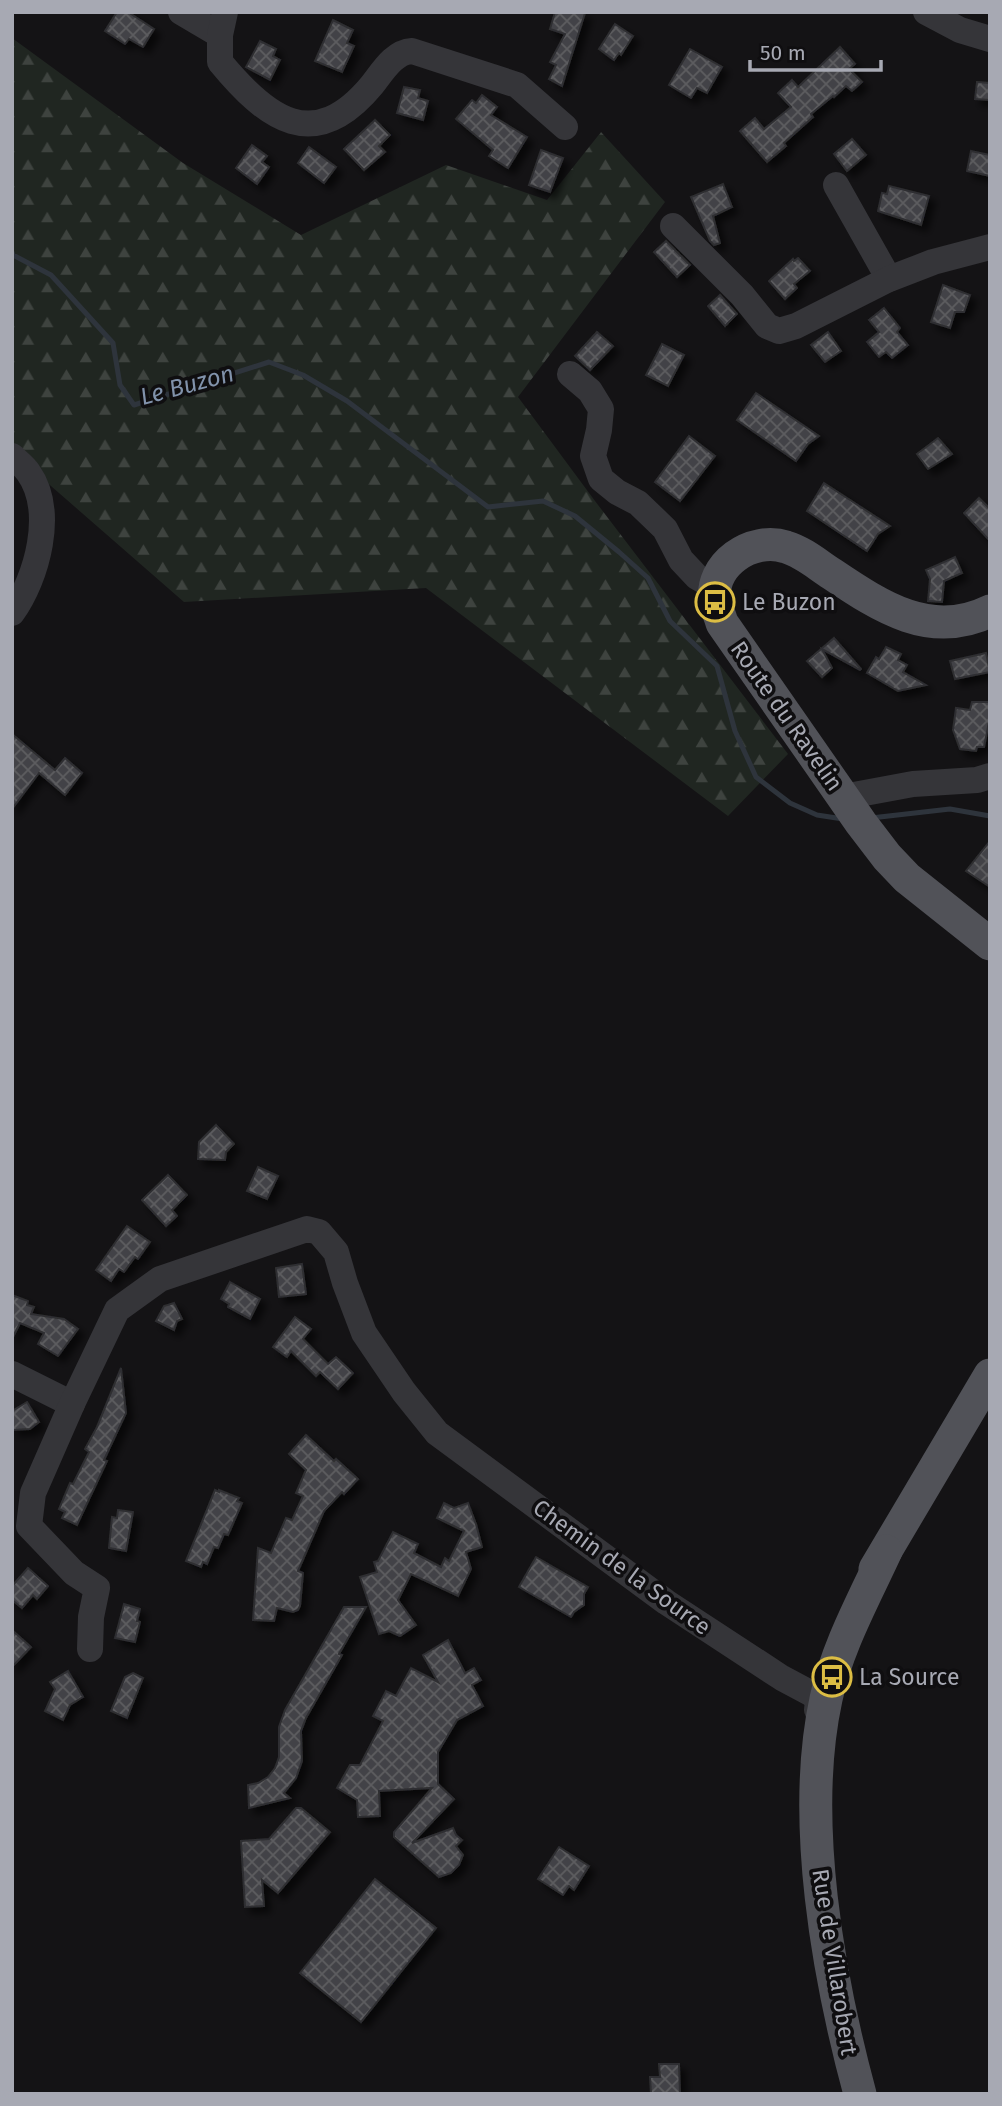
<svg xmlns="http://www.w3.org/2000/svg" width="1002" height="2106" font-family="'Fira Sans',sans-serif">
	<style>
		.forest { fill: url(#forest-firs) }
		.lines { fill: none; stroke-linecap: round; stroke-linejoin: round }
		.stream { stroke: #2e343c; stroke-width: 5 }
		.building { fill: url(#building-cross-hatch); stroke: #2e2e30; stroke-width: 2; filter: url(#shadow) }
		.minor { stroke: #353539; stroke-width: 26 }
		.major { stroke: #515258; stroke-width: 33 }
		.labels { text-anchor: middle; dominant-baseline: central; stroke-width: 7; stroke-linejoin: round; paint-order: stroke }
		.poi-label { font-size: 23px; fill: #a7a9b3; stroke: #0f0e10; text-anchor: start }
		.street-label { font-size: 23px; fill: #a7a9b3; stroke: #0f0e10 }
		.water-label { font-size: 24px; font-style: italic; fill: #8192ab; stroke: #0f0e10 }
	</style>
	<defs>
		<pattern id="forest-firs" width="22" height="20" patternUnits="userSpaceOnUse" patternTransform="scale(1.75)"><rect width="22" height="20" fill="#202621"/><path d="M5 1l3.5 6h-7zM16 11l3.5 6h-7z" fill="#3e433f"/></pattern>
		<pattern id="building-cross-hatch" width="8" height="8" patternUnits="userSpaceOnUse" patternTransform="scale(1.75)"><rect width="8" height="8" fill="#434347"/><path d="M0 0l8 8M0 8l8-8" fill="none" stroke="#5b5b5f"/></pattern>
		<filter id="shadow"><feDropShadow dx="6" dy="6" stdDeviation="3.5" flood-color="#0009"/></filter>
	</defs>
	<rect width="100%" height="100%" fill="#141315"/>
	<path class="forest" d="M12,38L183,163L301,235L446,165L547,200L601,132L665,202L518,397L595,501L788,754L728,816L426,588L184,602L12,452Z"/>
	<g class="lines">
		<g class="stream">
			<path d="M12,252L13,255L51,275L113,343L120,385L134,405L269,362L303,375L347,401L488,507L543,501L575,516L619,552L648,578L670,621L717,666L735,731L756,777L790,803L817,815L843,819"/>
			<path d="M871,818L950,809L990,816"/>
		</g>
	</g>
	<g class="building">
		<path d="M117,12H128L154,29L143,47L129,39L125,44L105,31Z"/>
		<path d="M555,12L585,13L562,86L549,79L556,65L550,62L565,34L550,29Z"/>
		<path d="M333,20L353,30L347,43L354,46L342,72L315,61Z"/>
		<path d="M615,24L633,36L621,55L619,53L614,60L599,49Z"/>
		<path d="M260,41L276,49L273,56L280,60L270,80L246,67Z"/>
		<path d="M840,47L855,64L849,69L862,82L852,91L846,86L834,97L833,96L811,114L813,117L784,143L786,146L767,162L740,131L755,118L764,129L791,107L778,93L792,80L798,87Z"/>
		<path d="M690,49L722,67L707,93L697,88L691,98L669,85Z"/>
		<path d="M977,82L990,83V100L975,99Z"/>
		<path d="M404,87L420,90L418,98L428,101L423,120L397,113Z"/>
		<path d="M482,95L497,107L491,115L527,137L508,168L489,156L493,150L456,119L472,100L476,103Z"/>
		<path d="M375,120L390,135L379,146L385,152L364,170L344,149Z"/>
		<path d="M852,139L866,155L847,171L834,154Z"/>
		<path d="M252,145L267,156L262,162L269,167L257,184L236,168Z"/>
		<path d="M309,147L336,167L324,183L298,163Z"/>
		<path d="M541,150L563,158L550,192L529,185Z"/>
		<path d="M971,151L990,155V176L967,171Z"/>
		<path d="M723,184L732,207L713,216L720,243L714,245L710,241L691,197Z"/>
		<path d="M889,186L929,196L921,225L878,211L882,193L887,194Z"/>
		<path d="M666,241L690,265L677,277L654,252Z"/>
		<path d="M798,258L810,271L794,284L797,288L785,299L769,281L793,259L794,261Z"/>
		<path d="M943,285L970,295L964,312H955L950,328L931,322Z"/>
		<path d="M720,295L737,314L725,326L708,306Z"/>
		<path d="M884,308L900,328L897,332L908,345L892,358L886,352L879,357L867,342L879,332L869,320Z"/>
		<path d="M597,332L613,346L590,370L575,356Z"/>
		<path d="M828,332L841,351L825,362L811,345Z"/>
		<path d="M662,344L684,355L668,386L646,375Z"/>
		<path d="M756,393L819,436L808,444L796,461L737,420Z"/>
		<path d="M689,436L715,456L680,501L655,482Z"/>
		<path d="M938,438L952,454L928,469L917,454Z"/>
		<path d="M824,483L890,526L878,534L867,551L807,511Z"/>
		<path d="M979,498L990,509V541L964,513Z"/>
		<path d="M955,557L962,573L944,581L942,602L928,601L930,579L926,570Z"/>
		<path d="M834,638L861,669L860,670L822,649L832,668L822,677L807,661Z"/>
		<path d="M886,647L901,654L898,660L907,665L903,672L926,685L898,691L867,673L876,657L879,659Z"/>
		<path d="M986,653L990,672L955,679L950,661Z"/>
		<path d="M972,702H990V717L984,747H977L976,751L960,749L953,730L956,708L970,710Z"/>
		<path d="M12,734L55,770L65,758L82,773L65,795L39,773L12,809Z"/>
		<path d="M990,841V887L966,871Z"/>
		<path d="M216,1125L234,1144L226,1152L225,1160L198,1159L199,1142Z"/>
		<path d="M258,1167L278,1176L267,1199L247,1191Z"/>
		<path d="M168,1175L187,1195L172,1210L177,1216L166,1226L142,1200Z"/>
		<path d="M127,1226L150,1242L138,1259L135,1257L124,1272L119,1269L111,1281L96,1270Z"/>
		<path d="M302,1264L306,1294L279,1297L276,1268Z"/>
		<path d="M230,1282L260,1299L250,1319L228,1307L229,1304L221,1299Z"/>
		<path d="M12,1295L28,1301L27,1305L34,1307L31,1314L64,1319L78,1329L58,1356L38,1344L44,1333L20,1323L12,1339Z"/>
		<path d="M174,1303L182,1319L177,1321L174,1330L156,1321L164,1306Z"/>
		<path d="M295,1317L311,1329L303,1339L328,1364L336,1357L353,1373L338,1389L320,1372L316,1376L291,1351L287,1357L273,1347Z"/>
		<path d="M121,1368L126,1413L104,1460L107,1461L77,1525L62,1518L65,1512L59,1509L70,1483L73,1484L89,1452L85,1449L97,1427Z"/>
		<path d="M27,1402L39,1422L30,1429L12,1430V1411Z"/>
		<path d="M306,1435L334,1461L336,1459L358,1479L344,1494L342,1492L324,1511L298,1571L303,1573L300,1606L298,1610L293,1612L277,1608L274,1621L253,1620L258,1548L271,1553L286,1518L292,1520L303,1496L296,1493L306,1470L289,1454Z"/>
		<path d="M215,1490L219,1492V1490L239,1498L237,1501L242,1503L228,1535L224,1534L218,1548L214,1547L207,1564L203,1562L201,1567L186,1561Z"/>
		<path d="M444,1503L454,1508L468,1503L476,1524L482,1547L466,1552L471,1569L458,1596L411,1574L398,1600L416,1625L400,1636L389,1631L379,1634L360,1577L377,1572L374,1562L378,1561L393,1532L418,1544L414,1553L441,1567L445,1558L449,1561L464,1531L437,1518Z"/>
		<path d="M118,1510L133,1512L126,1551L109,1548L112,1517L117,1518Z"/>
		<path d="M536,1557L588,1587L584,1594V1605L574,1612L571,1617L519,1587Z"/>
		<path d="M28,1568L48,1586L37,1599L33,1595L22,1608L12,1600V1586Z"/>
		<path d="M124,1604L140,1609L137,1621L140,1622L135,1642L115,1638Z"/>
		<path d="M344,1607H366L339,1654L342,1655L306,1718L301,1731L302,1761L296,1778L284,1793L290,1798L249,1808L248,1785L258,1783L268,1777L275,1768L279,1757V1727L285,1710Z"/>
		<path d="M12,1630L31,1647L12,1667Z"/>
		<path d="M448,1640L465,1673L474,1668L481,1680L472,1685L483,1706L457,1720L438,1752V1784L454,1799L412,1843L453,1828L456,1835L462,1840L456,1846L463,1855L459,1865L451,1873L439,1877L394,1837V1832L432,1788L379,1791L380,1816L358,1817L357,1800L337,1788L350,1765H360L383,1721L373,1716L386,1691L396,1696L411,1668L438,1682L423,1655Z"/>
		<path d="M68,1671L83,1697L70,1705L63,1720L45,1711L55,1689L50,1682Z"/>
		<path d="M133,1673L143,1678L127,1718L111,1711L125,1677Z"/>
		<path d="M296,1808H301L330,1832L278,1893L262,1880L264,1906L245,1907L241,1841L269,1839Z"/>
		<path d="M559,1847L589,1866L574,1890L569,1886L563,1895L538,1879Z"/>
		<path d="M375,1879L436,1928L361,2022L300,1973Z"/>
		<path d="M659,2064H679L680,2094H651L650,2077H660Z"/>
	</g>
	<g class="lines">
		<g class="minor">
			<path d="M181,12L220,35"/>
			<path d="M225,12L220,35V62C267,119 314,155 372,85C383,71 394,52 412,51L517,85L565,127"/>
			<path d="M926,12L960,30L990,39"/>
			<path d="M836,185L889,279"/>
			<path d="M673,226L742,295L767,326L779,331L796,326L889,279L933,262L990,247"/>
			<path d="M570,374L590,391L601,409L599,430L593,456L601,479L617,492L638,503L665,529L681,560L697,577L716,588"/>
			<path d="M12,456C17,461 24,466 28,472C56,511 37,578 12,613"/>
			<path d="M843,797L913,784L977,780L990,776"/>
			<path d="M12,1374L72,1404"/>
			<path d="M90,1649L91,1617L97,1588L74,1573L29,1526L33,1493L72,1404L117,1310L160,1279L307,1229L319,1232L336,1252L345,1283L364,1333L404,1392L437,1433L666,1602L782,1678L812,1694L818,1701L817,1710L822,1719"/>
		</g>
		<g class="major">
			<path d="M990,611C931,640 881,607 832,574C818,565 803,552 786,547C752,536 709,564 715,603C717,609 720,616 722,623L861,823L887,857L907,878L990,944"/>
			<path d="M875,1569L990,1375"/>
			<path d="M860,2094C828,1976 800,1819 826,1699C837,1647 864,1599 886,1551"/>
		</g>
	</g>
	<defs>
		<g id="bus-ring" transform="scale(2.0125)"><circle r="9.5" fill="#0f0e10" stroke="#dcbd44" stroke-width="1.5"/><path d="M-5-6H5V4H4V6H2V4H-2V6H-4V4H-5ZM-3.5-4V0h7V-4ZM-3.5 1.2v1.5H-2V1.2ZM2 1.2v1.5H3.5V1.2Z" fill="#dcbd44"/></g>
	</defs>
	<g fill-rule="evenodd">
		<use href="#bus-ring" x="715" y="602"/>
		<use href="#bus-ring" x="832" y="1677"/>
	</g>
	<g class="labels">
		<g class="poi-label">
			<text x="742" y="602">Le Buzon</text>
			<text x="859" y="1677">La Source</text>
		</g>
		<g class="street-label">
			<text transform="translate(787 716) rotate(55)">Route du Ravelin</text>
			<text transform="translate(622 1567) rotate(36)">Chemin de la Source</text>
			<text transform="translate(835 1962) rotate(81)">Rue de Villarobert</text>
		</g>
		<g class="water-label">
			<text transform="translate(187 385) rotate(-15)">Le Buzon</text>
		</g>
	</g>
	<rect width="1002" height="2106" fill="none" stroke="#a7a9b3" stroke-width="28"/>
	<path d="M750 60v10h131v-10" fill="none" stroke="#a7a9b3" stroke-width="3.5"/>
	<text x="760" y="60" font-size="21" fill="#a7a9b3" stroke="#0f0e10" stroke-width="5" paint-order="stroke">50 m</text>
</svg>
